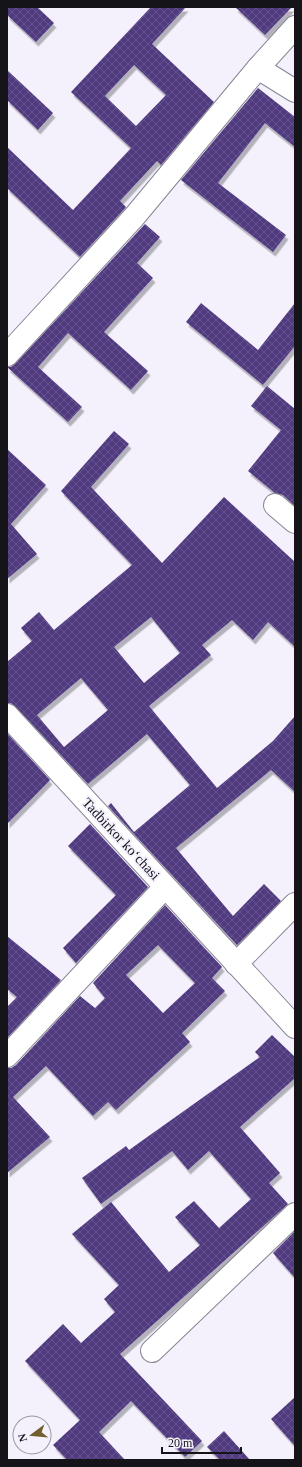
<svg xmlns="http://www.w3.org/2000/svg" width="302" height="1467" font-family="'Times New Roman',serif">
	<style>
		.building { fill: url(#building-cross-hatch); fill-rule: evenodd; filter: url(#shadow) }
		.lines { fill: none; stroke-linecap: round; stroke-linejoin: round }
		.street-casing { stroke: #888593; stroke-width: 24 }
		.street { stroke: #fff; stroke-width: 22 }
		.labels { text-anchor: middle; dominant-baseline: central; stroke-width: 4; stroke-linejoin: round; paint-order: stroke }
		.street-label { font-size: 14px; fill: #151419; stroke: #f4f1fd }
	</style>
	<defs>
		<pattern id="building-cross-hatch" width="8" height="8" patternUnits="userSpaceOnUse"><rect width="8" height="8" fill="#513a80"/><path d="M0 0l8 8M0 8l8-8" fill="none" stroke="#66538c"/></pattern>
		<filter id="shadow"><feDropShadow dx="2.5" dy="4.5" stdDeviation="0" flood-color="#0004"/></filter>
	</defs>
	<rect width="100%" height="100%" fill="#f4f1fd"/>
	<g class="building">
		<path d="M7,7H37L54,23L36,42L7,15Z"/>
		<path d="M151,7H186L152,44L214,102L161,165L157,161L120,201L126,207L80,257L7,188V147L73,210L131,148L71,92ZM134,65L166,95L136,126L105,96Z"/>
		<path d="M235,7H292L265,35Z"/>
		<path d="M7,70L53,113L38,130L7,100Z"/>
		<path d="M258,88L295,117V147L265,123L218,183L286,235L273,252L181,180Z"/>
		<path d="M145,224L160,237L137,263L153,278L104,332L148,371L131,390L68,333L38,367L82,407L68,422L7,367H11L16,363Z"/>
		<path d="M201,303L258,350L295,303V346L263,385L186,322Z"/>
		<path d="M267,386L295,409V506L283,495L275,493L248,471L281,430L251,406Z"/>
		<path d="M114,431L129,444L91,487L162,563L224,497L295,562V647L268,622L253,640L232,620L202,645L211,655L149,706L217,788L273,741L295,716V792L271,770L176,848L233,916L264,884L281,901L237,945L108,806L111,803L134,832L190,785L147,734L88,784L16,707L11,703H7V662L32,641L21,628L39,612L54,630L132,565L61,491ZM151,617L180,653L144,683L114,647ZM81,678L108,710L64,747L37,715Z"/>
		<path d="M7,449L46,485L11,524L37,554L7,579Z"/>
		<path d="M7,733L50,780L7,824Z"/>
		<path d="M90,824L148,887L76,963L63,948L116,895L68,846Z"/>
		<path d="M165,905L222,967L212,978L225,991L182,1033L190,1042L116,1110L108,1102L93,1116L46,1066L13,1097L50,1137L7,1173V1068H11L16,1065L80,996L95,1008L105,998L93,983ZM158,945L195,983L163,1013L126,975Z"/>
		<path d="M7,936L61,980L7,1038V1007L17,997L7,989Z"/>
		<path d="M272,1035L295,1057V1078L240,1127L280,1173L269,1183L288,1204L120,1354L202,1441L185,1457L131,1401L99,1432L125,1460H67L53,1445L80,1420L25,1361L63,1324L81,1343L115,1312L104,1299L119,1285L72,1234L111,1202L169,1272L200,1245L175,1217L194,1201L219,1228L251,1199L209,1151L188,1170L172,1151L101,1204L82,1178L126,1146L129,1150L260,1057L255,1052Z"/>
		<path d="M295,1231V1278L273,1253Z"/>
		<path d="M295,1397V1446L271,1419Z"/>
		<path d="M224,1431L250,1460H220L207,1447Z"/>
	</g>
	<g class="lines">
		<g class="street-casing">
			<g id="street">
				<path d="M258,68L295,91"/>
				<path d="M7,355L134,217L258,68L295,27"/>
				<path d="M275,505L295,522"/>
				<path d="M7,715L295,1027"/>
				<path d="M236,964L295,904"/>
				<path d="M7,1056L165,887"/>
				<path d="M152,1351L295,1214"/>
			</g>
		</g>
		<use href="#street" class="street"/>
	</g>
	<g class="labels">
		<g class="street-label">
			<text transform="translate(121 839) rotate(47)">Tadbirkor koʻchasi</text>
		</g>
	</g>
	<rect width="302" height="1467" fill="none" stroke="#151419" stroke-width="16"/>
	<g transform="translate(32 1435) rotate(254)"><circle r="19" fill="#f4f1fd" stroke="#9b99a2"/>
	<path d="M0-3L7 15L0 10L-7 15Z" fill="#735e2d"/>
	<text y="-6" font-size="11" font-weight="bold" text-anchor="middle" fill="#151419">N</text>
	</g>
	<path d="M162 1447v6h79v-6" fill="none" stroke="#151419" stroke-width="2"/>
	<text x="168" y="1447" font-size="12" fill="#151419" stroke="#f4f1fd" stroke-width="3" paint-order="stroke">20 m</text>
</svg>
